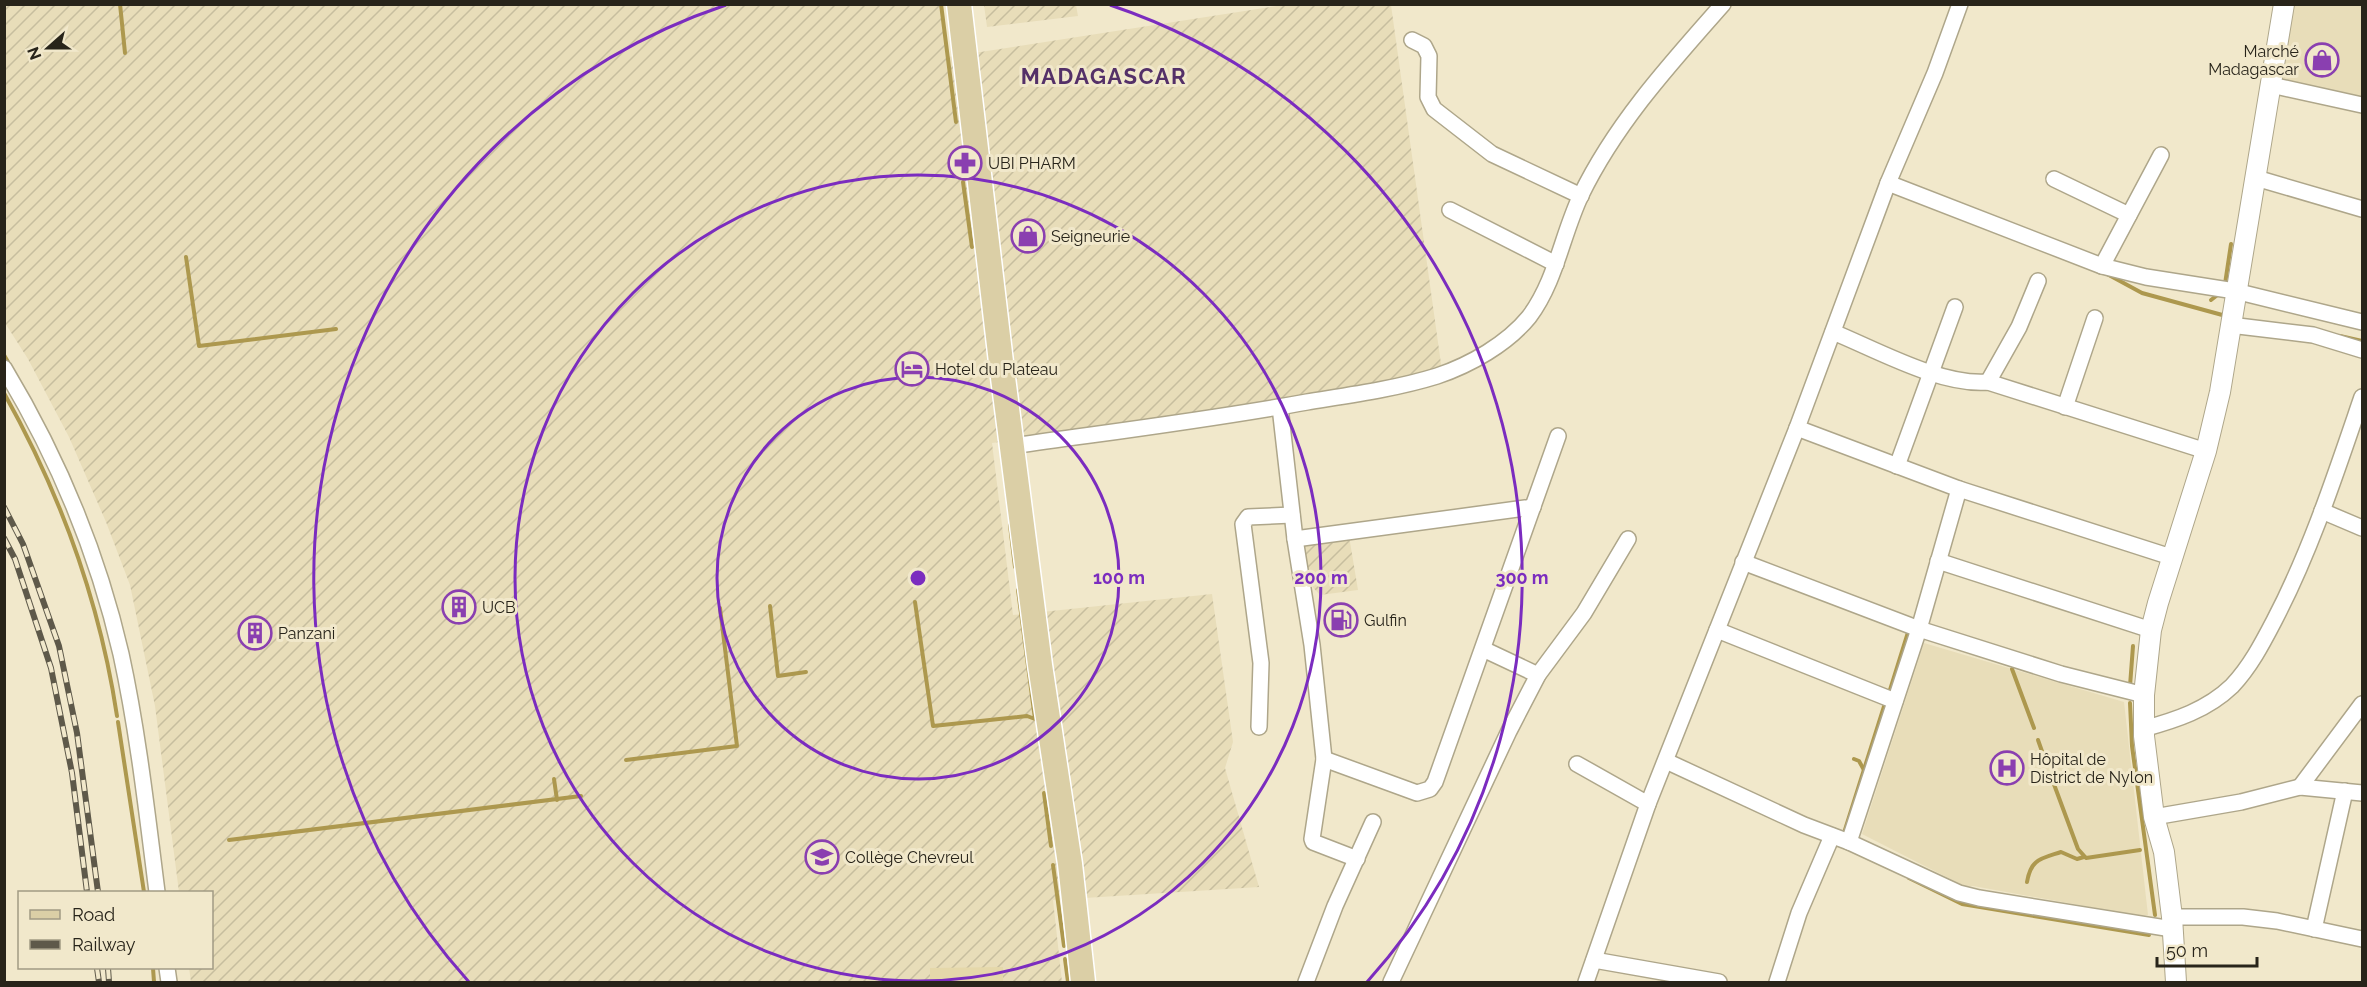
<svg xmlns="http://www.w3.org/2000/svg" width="2367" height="987" font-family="Raleway,sans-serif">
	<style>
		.built { fill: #e8ddb9 }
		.industrial { fill: url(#industrial-furrows) }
		.pitch { fill: #e5d8aa }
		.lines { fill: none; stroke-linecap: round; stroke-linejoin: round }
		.stream { stroke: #ad984e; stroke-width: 4 }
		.minor-casing { stroke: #aea68a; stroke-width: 18 }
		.tertiary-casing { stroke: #aea68a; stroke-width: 22 }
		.primary-casing { stroke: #fff; stroke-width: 27 }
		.minor { stroke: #fff; stroke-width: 15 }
		.tertiary { stroke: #fff; stroke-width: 20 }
		.primary { stroke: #dbcfa6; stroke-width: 24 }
		.rail-casing { stroke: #5e594a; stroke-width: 6 }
		.rail { stroke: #f1e8cb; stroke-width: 4; stroke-dasharray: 11; stroke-linecap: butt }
		.ring { fill: none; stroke: #7b2cbf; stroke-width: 3 }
		.labels { text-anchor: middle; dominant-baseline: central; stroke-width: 6; stroke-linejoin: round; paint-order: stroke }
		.poi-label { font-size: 16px; fill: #28241a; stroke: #f1e8cb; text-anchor: start }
		.district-label { font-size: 22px; font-weight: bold; letter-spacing: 1.5px; fill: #543068; stroke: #f1e8cb }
		.centre { fill: #7b2cbf; stroke: #f1e8cb; stroke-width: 3 }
		.ring-label { font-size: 18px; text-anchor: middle; font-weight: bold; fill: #7b2cbf; stroke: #f1e8cb; stroke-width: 6; stroke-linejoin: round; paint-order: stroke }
	</style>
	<defs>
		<pattern id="industrial-furrows" width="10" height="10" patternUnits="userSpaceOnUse" patternTransform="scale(1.5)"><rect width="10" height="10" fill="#e8ddb9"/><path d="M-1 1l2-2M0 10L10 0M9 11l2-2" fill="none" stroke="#c7be9e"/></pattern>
	</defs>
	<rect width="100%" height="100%" fill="#f1e8cb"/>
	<g class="built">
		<path d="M2292,5H2362V101L2279,80Z"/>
		<path d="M1924,643L2124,702L2148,915L2140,916L1973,886L1966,887L1862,834Z"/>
	</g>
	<g class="industrial">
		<path d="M4,5H941L948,57L1283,5H1391L1442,371L1265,406L992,443L1013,615L1212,594L1233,742L1225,768L1259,887L1053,900L1062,982H191L189,968H212V892H179L155,706L130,585L106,522L69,437L28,359L5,323Z"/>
		<path d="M984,5H1076L1078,16L987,27Z"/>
		<path d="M1349,536L1358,590L1320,595L1306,580L1298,544Z"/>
	</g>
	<path class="pitch" d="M1003,967V982H930V968Z"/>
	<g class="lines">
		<g class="stream">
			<path d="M120,4L125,53"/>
			<path d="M941,4L956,122"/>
			<path d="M963,182L972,247"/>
			<path d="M186,257L199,346L336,329"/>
			<path d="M2107,274L2142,293L2226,316"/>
			<path d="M2225,284L2231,244"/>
			<path d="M2211,300L2220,293"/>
			<path d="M2340,336L2362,341"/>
			<path d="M4,355L8,362"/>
			<path d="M4,393C60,493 100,603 117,716"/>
			<path d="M1010,525L1015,567"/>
			<path d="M915,602L933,726L1027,716L1035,719L1018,590"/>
			<path d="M770,606L778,676L806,672"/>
			<path d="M2012,669L2034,728"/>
			<path d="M2130,686L2133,646"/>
			<path d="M1889,693L1909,629"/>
			<path d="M2130,703L2132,746L2155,915"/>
			<path d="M118,722L144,892"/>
			<path d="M2038,740L2044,757"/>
			<path d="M1854,759L1859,761L1864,770"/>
			<path d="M626,760L737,746L720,608"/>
			<path d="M554,779L557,800"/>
			<path d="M2052,779L2078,849L2086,858L2140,850"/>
			<path d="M1044,793L1051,846"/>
			<path d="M1843,836L1886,700"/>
			<path d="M229,840L581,796"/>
			<path d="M1053,865L1064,946"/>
			<path d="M1909,878L1962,904L2149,935"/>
			<path d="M2027,882C2031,859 2040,859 2061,852L2077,859L2084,857"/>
			<path d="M1065,959L1068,982"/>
			<path d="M153,968L154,982"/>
		</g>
		<g class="minor-casing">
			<g id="minor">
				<path d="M1412,40L1424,46L1429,56L1428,97L1434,109L1492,154L1581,196"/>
				<path d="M2271,85L2362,105"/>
				<path d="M2256,178L2362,209"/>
				<path d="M2054,179L2129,215"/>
				<path d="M1888,183L2102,266L2146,277L2235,291L2362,322"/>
				<path d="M1450,210L1556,264"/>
				<path d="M2102,266L2161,155"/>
				<path d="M2230,325L2313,335L2362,350"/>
				<path d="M1833,332C1877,350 1941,386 1988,382L2206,451"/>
				<path d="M4,368C57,456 98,554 121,654C138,732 147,813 157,892"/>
				<path d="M1988,382L2019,327L2038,281"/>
				<path d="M1280,407L1295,539L1312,645L1324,759L1312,839L1313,842L1357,859"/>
				<path d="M2065,407L2095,318"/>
				<path d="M1797,428L1959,489L2171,557"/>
				<path d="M1012,446C1110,432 1209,420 1307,402C1350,395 1395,389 1437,376C1470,365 1507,344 1529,317C1556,281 1562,235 1581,195C1616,123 1670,64 1723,4"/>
				<path d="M1897,466L1955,307"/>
				<path d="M2322,511L2362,528"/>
				<path d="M1295,539L1533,507"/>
				<path d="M1938,561L2151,630"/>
				<path d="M1743,562L1919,629L2061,674L2144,695"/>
				<path d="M1717,630L1895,701"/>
				<path d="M1483,649L1538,675"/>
				<path d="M1259,727L1261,663L1243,524L1248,517L1292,515"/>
				<path d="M2143,729C2176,720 2207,710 2232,686C2250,667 2262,644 2274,621C2311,550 2336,473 2362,397"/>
				<path d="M1324,759L1417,793L1430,789L1435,782L1558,436"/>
				<path d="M1666,761L1804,825L1849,842L1959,893L1979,898L2172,929"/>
				<path d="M1577,764L1648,804"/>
				<path d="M2300,787L2362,704"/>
				<path d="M2154,817L2241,802L2300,787L2362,793"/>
				<path d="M1849,842L1919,629L1959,489"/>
				<path d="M2172,917H2243L2277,921L2362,939"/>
				<path d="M2314,929L2345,791"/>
				<path d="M1594,960L1719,982"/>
				<path d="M167,968L169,982"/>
				<path d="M1306,982L1335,906L1373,822"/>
				<path d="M1391,982L1509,731L1538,675L1584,613L1628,539"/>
				<path d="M1586,982L1648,804L1797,428L1888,183L1935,73L1960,4"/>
				<path d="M1777,982L1799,913L1832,836"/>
			</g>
		</g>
		<g class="tertiary-casing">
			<path id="tertiary" d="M2176,982L2172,917L2164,852L2154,817L2144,736V695L2151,630L2158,603L2206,451L2220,392L2284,4"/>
		</g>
		<g class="primary-casing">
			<path id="primary" d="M959,4L1001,362L1040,665L1070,864L1083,982"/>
		</g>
		<use href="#minor" class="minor"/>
		<use href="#tertiary" class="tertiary"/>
		<use href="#primary" class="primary"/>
		<g class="rail-casing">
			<g id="rail">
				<path d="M4,507L23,544L59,646L77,733L98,892"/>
				<path d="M4,538L15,559L51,668L72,773L87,892"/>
				<path d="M97,968L99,982"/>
				<path d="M108,968L109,982"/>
			</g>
		</g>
		<use href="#rail" class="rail"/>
	</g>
	<g class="ring">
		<circle cx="918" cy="578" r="201"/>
		<circle cx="918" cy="578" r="403"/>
		<path d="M469 982A604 604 0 0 1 726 5M1110 5A604 604 0 0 1 1367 982"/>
	</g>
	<defs>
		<g id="shop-ring" transform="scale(1.725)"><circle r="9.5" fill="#f1e8cb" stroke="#8a3fb0" stroke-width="1.5"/><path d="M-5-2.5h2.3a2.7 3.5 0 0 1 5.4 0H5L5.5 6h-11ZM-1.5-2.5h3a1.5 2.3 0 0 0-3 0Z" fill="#8a3fb0"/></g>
		<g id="pharmacy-ring" transform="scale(1.725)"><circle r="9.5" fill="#f1e8cb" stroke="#8a3fb0" stroke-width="1.5"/><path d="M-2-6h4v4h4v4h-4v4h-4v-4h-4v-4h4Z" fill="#8a3fb0"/></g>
		<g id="hotel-ring" transform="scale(1.725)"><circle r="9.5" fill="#f1e8cb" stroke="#8a3fb0" stroke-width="1.5"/><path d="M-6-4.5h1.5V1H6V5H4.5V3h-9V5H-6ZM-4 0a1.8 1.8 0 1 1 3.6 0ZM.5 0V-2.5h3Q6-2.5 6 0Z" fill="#8a3fb0"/></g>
		<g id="building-ring" transform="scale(1.725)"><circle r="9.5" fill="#f1e8cb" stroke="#8a3fb0" stroke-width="1.5"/><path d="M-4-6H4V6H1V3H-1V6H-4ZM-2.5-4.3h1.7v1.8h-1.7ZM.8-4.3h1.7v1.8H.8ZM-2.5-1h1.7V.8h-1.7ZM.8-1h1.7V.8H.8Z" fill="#8a3fb0"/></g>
		<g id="fuel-ring" transform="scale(1.725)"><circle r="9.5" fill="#f1e8cb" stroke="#8a3fb0" stroke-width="1.5"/><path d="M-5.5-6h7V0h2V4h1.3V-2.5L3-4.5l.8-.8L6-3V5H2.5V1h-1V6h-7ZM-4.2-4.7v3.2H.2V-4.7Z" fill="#8a3fb0"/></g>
		<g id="hospital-ring" transform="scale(1.725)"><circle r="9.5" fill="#f1e8cb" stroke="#8a3fb0" stroke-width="1.5"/><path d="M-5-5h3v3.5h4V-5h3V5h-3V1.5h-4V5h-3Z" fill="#8a3fb0"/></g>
		<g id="school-ring" transform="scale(1.725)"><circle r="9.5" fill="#f1e8cb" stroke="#8a3fb0" stroke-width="1.5"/><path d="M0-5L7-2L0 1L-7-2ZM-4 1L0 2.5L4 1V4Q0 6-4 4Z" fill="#8a3fb0"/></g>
	</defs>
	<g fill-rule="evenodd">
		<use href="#shop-ring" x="2322" y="60"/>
		<use href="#pharmacy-ring" x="965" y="163"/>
		<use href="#shop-ring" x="1028" y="236"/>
		<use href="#hotel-ring" x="912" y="369"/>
		<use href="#building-ring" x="459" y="607"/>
		<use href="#fuel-ring" x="1341" y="620"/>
		<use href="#building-ring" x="255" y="633"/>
		<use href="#hospital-ring" x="2007" y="768"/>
		<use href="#school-ring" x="822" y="857"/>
	</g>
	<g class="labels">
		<g class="poi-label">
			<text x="2299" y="51" text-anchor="end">Marché<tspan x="2299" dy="18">Madagascar</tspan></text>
			<text x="988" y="163">UBI PHARM</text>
			<text x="1051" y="236">Seigneurie</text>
			<text x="935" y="369">Hotel du Plateau</text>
			<text x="482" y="607">UCB</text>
			<text x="1364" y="620">Gulfin</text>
			<text x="278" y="633">Panzani</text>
			<text x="2030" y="759">Hôpital de<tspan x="2030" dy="18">District de Nylon</tspan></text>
			<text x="845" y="857">Collège Chevreul</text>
		</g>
		<g class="district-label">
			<text x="1104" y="76">MADAGASCAR</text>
		</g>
	</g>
	<circle cx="918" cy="578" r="9" class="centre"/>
	<g class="ring-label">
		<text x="1119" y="584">100 m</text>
		<text x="1321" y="584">200 m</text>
		<text x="1522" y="584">300 m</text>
	</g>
	<rect width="2367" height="987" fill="none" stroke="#28241a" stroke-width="12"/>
	<rect x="18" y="891" width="195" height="78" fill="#f1e8cb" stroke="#a19a84" stroke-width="1.5"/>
	<rect x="30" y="910" width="30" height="9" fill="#dbcfa6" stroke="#a19a84" stroke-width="1.5"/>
	<text x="72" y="921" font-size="18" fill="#28241a">Road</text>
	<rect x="30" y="940" width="30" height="9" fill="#5e594a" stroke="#a19a84" stroke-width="1.5"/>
	<text x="72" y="951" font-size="18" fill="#28241a">Railway</text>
	<g transform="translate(48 48) rotate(249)" stroke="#f1e8cb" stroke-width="4.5" paint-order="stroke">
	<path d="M0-4.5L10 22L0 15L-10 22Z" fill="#28241a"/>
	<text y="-9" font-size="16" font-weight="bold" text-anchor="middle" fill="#28241a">N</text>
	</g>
	<path d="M2157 957v9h100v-9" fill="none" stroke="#28241a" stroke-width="3"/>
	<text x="2166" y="957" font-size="18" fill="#28241a" stroke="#f1e8cb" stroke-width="4.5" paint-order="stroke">50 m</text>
</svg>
